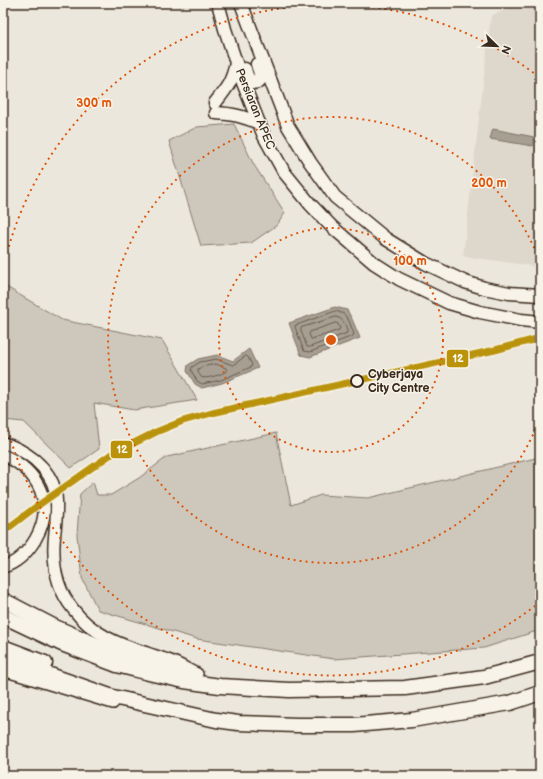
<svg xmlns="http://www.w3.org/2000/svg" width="543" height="779" font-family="'Balsamiq Sans',sans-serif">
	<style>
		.built { fill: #ddd7cc }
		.green { fill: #cec8bc; stroke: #84796d }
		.water { fill: #a89f93; stroke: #7c7064 }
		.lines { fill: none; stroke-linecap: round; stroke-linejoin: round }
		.shore { stroke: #67594d; stroke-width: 1 }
		.secondary-casing { stroke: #3b2a1e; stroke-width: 14 }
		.primary-casing { stroke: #3b2a1e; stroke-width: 15 }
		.highway-casing { stroke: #3b2a1e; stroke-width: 17 }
		.secondary { stroke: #f7f3e8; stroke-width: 11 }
		.primary { stroke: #f7f3e8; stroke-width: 12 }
		.highway { stroke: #f7f3e8; stroke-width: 14 }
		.metro-1-casing { stroke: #f7f3e8; stroke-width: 10 }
		.metro-1 { stroke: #ba930a; stroke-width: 7 }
		.ring { fill: none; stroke: #df570d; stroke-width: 2; stroke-dasharray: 2 4 }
		.stop-dot { fill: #f7f3e8; stroke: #3b2a1e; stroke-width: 2 }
		.labels { text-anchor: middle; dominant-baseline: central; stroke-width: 3; stroke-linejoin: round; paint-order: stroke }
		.street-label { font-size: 12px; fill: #3b2a1e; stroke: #f7f3e8 }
		.stop-label { font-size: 12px; font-weight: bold; fill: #3b2a1e; stroke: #f7f3e8; text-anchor: start }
		.centre { fill: #df570d; stroke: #f7f3e8; stroke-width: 2 }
		.ring-label { font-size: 12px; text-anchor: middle; font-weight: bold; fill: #df570d; stroke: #f7f3e8; stroke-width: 3; stroke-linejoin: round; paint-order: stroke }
		.line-badge { stroke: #f7f3e8; stroke-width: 1.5 }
		.badge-label { font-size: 11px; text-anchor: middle; font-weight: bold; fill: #fff }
	</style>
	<rect width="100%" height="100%" fill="#ece7dc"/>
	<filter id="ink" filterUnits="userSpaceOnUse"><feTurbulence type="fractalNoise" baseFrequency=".025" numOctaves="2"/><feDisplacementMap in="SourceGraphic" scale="8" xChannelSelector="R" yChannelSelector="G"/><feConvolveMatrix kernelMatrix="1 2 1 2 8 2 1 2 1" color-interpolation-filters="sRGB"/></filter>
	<g filter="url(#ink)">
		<path class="built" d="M520,3H540V267L463,256L491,16Z"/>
		<g class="green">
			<path d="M234,124L254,165L285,213L277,225L251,243L201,246L169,141L197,127Z"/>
			<path d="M3,285L62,320L162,340L197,400L134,410L94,403L99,449L71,468L24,422L3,420Z"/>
			<path d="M276,433L291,505L321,495L368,498L540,457V630L484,648L334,659L197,639L98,610L82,578L77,535L80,494L93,482L97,495H111L139,478L167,457Z"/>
		</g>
		<g class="water">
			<path d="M493,129L534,137L533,146L490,139Z"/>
			<path d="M335,307L347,310L352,319L360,338L310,357L301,355L289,323Z"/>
			<path d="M249,349L258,368L222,383L202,388L195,384L187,371L188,365L198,359L217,355L233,361Z"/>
		</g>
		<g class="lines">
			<g class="shore">
				<path d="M336,311L344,314L349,321L354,334L353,336L310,352L304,351L295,327V326Z"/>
				<path d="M336,317C343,318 347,326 347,333L310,347H307L301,331V328Z"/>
				<path d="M336,323L338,324L340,328L339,330L313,339H311L309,334L310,332Z"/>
				<path d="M246,356L248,357L252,365L251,367L221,380L202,384L197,381L191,370L192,367L200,362L216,359L233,365Z"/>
				<path d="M216,364L226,368L227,371C223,374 205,380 201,377C201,377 198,372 198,372V369L202,367Z"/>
			</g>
			<g class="secondary-casing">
				<g id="secondary">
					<path d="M3,443C15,446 25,452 35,460C65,486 56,509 54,544C53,567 58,591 73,609C92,634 118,644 147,653C155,656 163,658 170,661C179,664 188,670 197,674"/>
					<path d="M3,455C39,471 56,504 35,540C27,553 17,563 3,567"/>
					<path d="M3,670L113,703"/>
				</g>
			</g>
			<g class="primary-casing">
				<g id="primary">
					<path d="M218,3L225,29L240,75L264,136L284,172L310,204L331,226L374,263L399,279L449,303L480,312L521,320L540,322"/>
					<path d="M241,3L288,126L310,162L335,197L386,239L425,263L465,282L484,288L509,293L540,295"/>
					<path d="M245,69L247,76L252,83C266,83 259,72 257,64"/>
					<path d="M215,103C227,88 232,82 236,63"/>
					<path d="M216,113C233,114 242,116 259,123"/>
				</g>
			</g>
			<g class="highway-casing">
				<g id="highway">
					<path d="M3,600L55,627L110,651L158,665L188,672"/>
					<path d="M3,616L62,644L117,665L153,674L184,681L220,686L289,690L405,688L484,677L540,662"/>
					<path d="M3,647L45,663"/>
					<path d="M3,657L19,664L113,697L216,720L238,723L297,725H354L412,720L510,703L540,693"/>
				</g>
			</g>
			<use href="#secondary" class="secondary"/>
			<use href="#primary" class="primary"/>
			<use href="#highway" class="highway"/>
			<g class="metro-1-casing">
				<path id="metro-1" d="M3,532L33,509L110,455L156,432L183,421L212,413L495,350L540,338"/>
			</g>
			<use href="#metro-1" class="metro-1"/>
		</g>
	</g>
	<g class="ring">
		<circle cx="331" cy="340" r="112"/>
		<path d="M540 418A223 223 0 1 1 540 262"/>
		<path d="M540 602A335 335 0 0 1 3 410M3 270A335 335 0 0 1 540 78"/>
	</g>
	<circle class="stop-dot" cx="357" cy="381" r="6"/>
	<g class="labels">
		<g class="street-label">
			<text transform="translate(255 109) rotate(68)">Persiaran APEC</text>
		</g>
		<g class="stop-label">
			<text x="368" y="374">Cyberjaya<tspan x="368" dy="14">City Centre</tspan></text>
		</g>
	</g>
	<circle cx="331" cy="340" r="6" class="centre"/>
	<g class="ring-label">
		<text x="94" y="107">300 m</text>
		<text x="489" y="187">200 m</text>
		<text x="410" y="265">100 m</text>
	</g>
	<g class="line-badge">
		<rect x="446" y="349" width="23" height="19" rx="4" fill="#ba930a"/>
		<rect x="110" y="440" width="23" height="19" rx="4" fill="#ba930a"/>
	</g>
	<g class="badge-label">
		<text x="458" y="362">12</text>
		<text x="122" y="453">12</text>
	</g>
	<rect width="543" height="779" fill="none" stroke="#f7f3e8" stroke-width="16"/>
	<rect x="8" y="8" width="527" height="763" fill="none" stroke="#3b2a1e" stroke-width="1.5" filter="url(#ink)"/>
	<g transform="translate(497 46) rotate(113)" stroke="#f7f3e8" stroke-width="3" paint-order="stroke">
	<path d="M0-3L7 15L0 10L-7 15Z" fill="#3b2a1e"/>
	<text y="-6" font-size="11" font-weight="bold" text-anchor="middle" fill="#3b2a1e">N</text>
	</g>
</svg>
